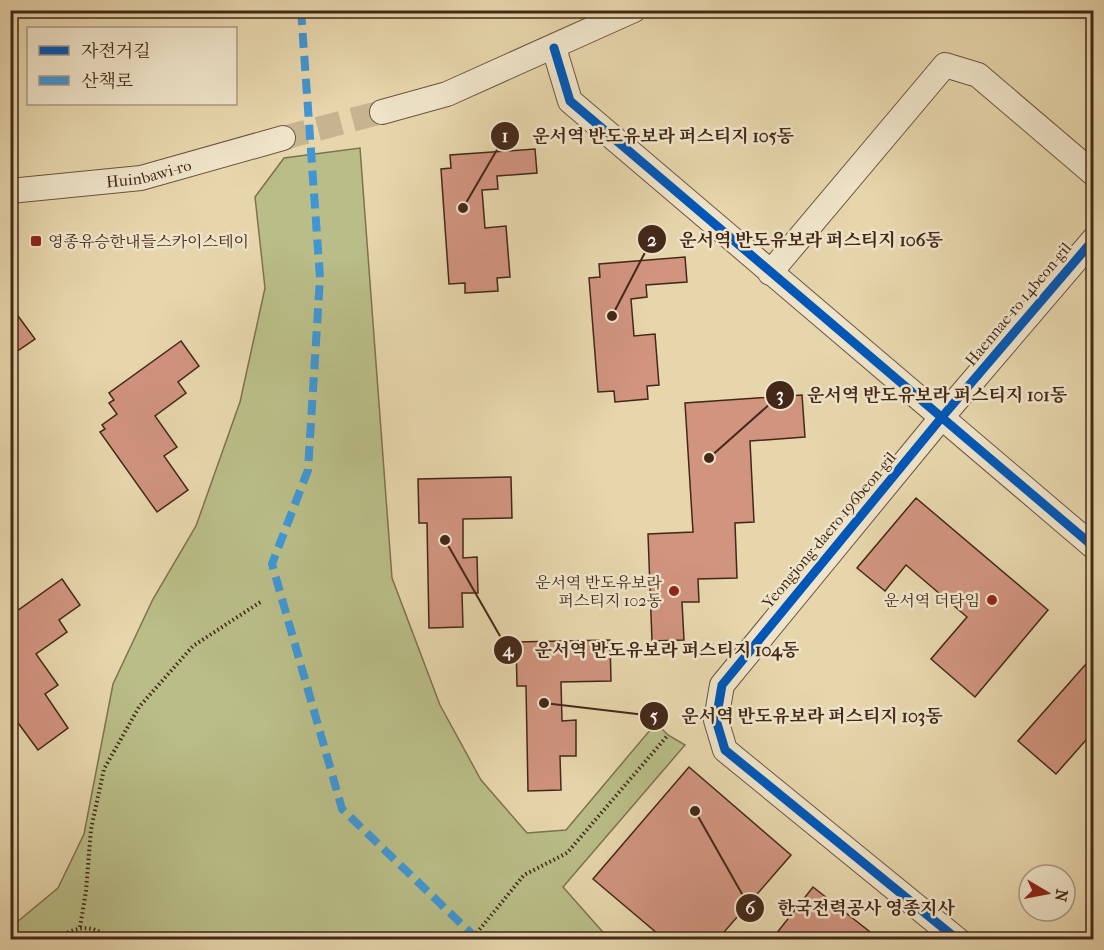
<svg xmlns="http://www.w3.org/2000/svg" width="1104" height="950" font-family="'IM FELL French Canon','Noto Serif KR',serif">
	<style>
		.green { fill: #b9bd87; stroke: #7e7250; stroke-width: 1.5 }
		.building { fill: #d1947f; stroke: #432819; stroke-width: 1.5 }
		.lines { fill: none; stroke-linecap: round; stroke-linejoin: round }
		.minor-tunnel { stroke: #c6b38f; stroke-width: 24; stroke-dasharray: 24 12; stroke-linecap: butt }
		.minor-casing { stroke: #6c543e; stroke-width: 26 }
		.path { stroke: #432819; stroke-width: 4; stroke-dasharray: 1.5 3; stroke-linecap: butt }
		.minor { stroke: #efe4c9; stroke-width: 24 }
		.quiet { stroke: #4096d4; stroke-width: 8; stroke-dasharray: 15 8; stroke-linecap: butt }
		.cycleway-casing { stroke: #efe4c9; stroke-width: 13 }
		.cycleway { stroke: #0057b8; stroke-width: 9 }
		.poi-dot { fill: #8f2418; stroke: #efe4c9; stroke-width: 2 }
		.labels { text-anchor: middle; dominant-baseline: central; stroke-width: 5; stroke-linejoin: round; paint-order: stroke }
		.street-label { font-size: 16px; fill: #432819; stroke: #efe4c9 }
		.poi-label { font-size: 16px; fill: #432819; stroke: #efe4c9; text-anchor: end }
		.leader { fill: none; stroke: #432819; stroke-width: 2 }
		.callout-dot { fill: #432819; stroke: #efe4c9; stroke-width: 2 }
		.mark-label { font-size: 18px; text-anchor: middle; font-weight: bold; fill: #fff }
		.callout-label { font-size: 18px; text-anchor: middle; font-weight: bold; fill: #432819; stroke: #efe4c9; stroke-width: 5; stroke-linejoin: round; paint-order: stroke }
	</style>
	<rect width="100%" height="100%" fill="#e7d6ac"/>
	<filter id="stains"><feTurbulence type="fractalNoise" baseFrequency=".00333" numOctaves="4"/><feColorMatrix values="0 0 0 0 .2 0 0 0 0 .09 0 0 0 0 .02 0 0 0 .5 -.17"/></filter>
	<radialGradient id="worn" r=".72"><stop offset=".6" stop-color="#630" stop-opacity="0"/><stop offset="1" stop-color="#630" stop-opacity=".3"/></radialGradient>
	<path class="green" d="M360,148L392,578L440,705L481,780L527,833L566,830L656,723L668,735L685,745L563,887L609,939H11V927L58,888L84,834L113,684L153,599L196,526L240,402L265,288L255,197L284,158Z"/>
	<g class="building">
		<path d="M535,149L537,173L497,176L498,189L482,190L485,228L506,226L510,277L497,278L498,291L465,293V283L449,284L441,169L451,168L450,155Z"/>
		<path d="M685,257L687,282L646,285L647,297L631,299L634,336L655,334L659,385L647,386L648,399L615,402L614,391L598,392L589,278L600,277L599,264Z"/>
		<path d="M10,305L35,339L10,356Z"/>
		<path d="M181,341L199,366L178,382L186,393L155,416L177,447L164,456L188,490L157,512L100,432L105,429L102,425L117,414L109,403L114,400L109,393Z"/>
		<path d="M802,395L805,437L750,441L754,522L735,523L737,578L698,579L699,602H682L684,640L652,641L648,534L693,532L685,403Z"/>
		<path d="M511,477L512,518L463,519V558L477,557L478,593H462L463,627L429,628L427,523H419L418,479Z"/>
		<path d="M916,498L1048,610L975,697L931,659L967,617L906,565L885,591L857,568Z"/>
		<path d="M62,579L80,605L59,620L67,632L36,654L58,685L45,694L68,728L38,750L10,712V616Z"/>
		<path d="M610,640L611,681L561,682L562,721L576,720V756H560L561,790L528,791L526,686H517L516,642Z"/>
		<path d="M1094,655V731L1056,774L1018,741Z"/>
		<path d="M689,767L791,855L718,939H664L593,879Z"/>
		<path d="M813,887L879,939H772Z"/>
	</g>
	<g class="lines">
		<path class="minor-tunnel" d="M283,138L382,112"/>
		<g class="minor-casing">
			<g id="minor">
				<path d="M554,48L570,101L1094,547"/>
				<path d="M382,112L447,94L634,10"/>
				<path id="s1" d="M10,191L141,178L283,138"/>
				<path d="M770,273L945,65L978,75L1094,174"/>
				<path d="M958,940L725,750L716,720L722,685L942,417L1094,239"/>
			</g>
		</g>
		<g class="path">
			<path d="M80,927L86,891L91,829L104,769L139,707L193,646L262,601"/>
			<path d="M51,940C77,928 88,921 112,940"/>
			<path d="M471,940L524,875L567,853L668,735"/>
		</g>
		<use href="#minor" class="minor"/>
		<path class="quiet" d="M301,10L320,278L308,470L272,564L342,809L474,936"/>
		<g class="cycleway-casing">
			<g id="cycleway">
				<path d="M554,48L570,101L1094,547"/>
				<path d="M958,940L725,750L716,720L722,685L942,417L1094,239"/>
			</g>
		</g>
		<use href="#cycleway" class="cycleway"/>
	</g>
	<g class="poi-dot">
		<rect x="30" y="235" width="12" height="12" rx="3"/>
		<circle cx="674" cy="591" r="6"/>
		<circle cx="992" cy="600" r="6"/>
	</g>
	<g class="labels">
		<g class="street-label">
			<text stroke="none"><textPath href="#s1" startOffset="140">Huinbawi-ro</textPath></text>
			<text transform="translate(1018 304) rotate(-50)">Haennae-ro 14beon-gil</text>
			<text transform="translate(829 530) rotate(-50)">Yeongjong-daero 196beon-gil</text>
		</g>
		<g class="poi-label">
			<text x="48" y="241" text-anchor="start">영종유승한내들스카이스테이</text>
			<text x="662" y="582">운서역 반도유보라<tspan x="662" dy="18">퍼스티지 102동</tspan></text>
			<text x="980" y="600">운서역 더타임</text>
		</g>
	</g>
	<path class="leader" d="M463 208L505 136M612 316L652 239M709 458L780 395M445 540L508 650M544 703L654 716M695 811L750 908"/>
	<g class="callout-dot">
		<circle cx="463" cy="208" r="6"/>
		<circle cx="612" cy="316" r="6"/>
		<circle cx="709" cy="458" r="6"/>
		<circle cx="445" cy="540" r="6"/>
		<circle cx="544" cy="703" r="6"/>
		<circle cx="695" cy="811" r="6"/>
		<circle cx="505" cy="136" r="15"/>
		<circle cx="652" cy="239" r="15"/>
		<circle cx="780" cy="395" r="15"/>
		<circle cx="508" cy="650" r="15"/>
		<circle cx="654" cy="716" r="15"/>
		<circle cx="750" cy="908" r="15"/>
	</g>
	<g class="mark-label">
		<text x="505" y="142">1</text>
		<text x="652" y="246">2</text>
		<text x="780" y="401">3</text>
		<text x="508" y="656">4</text>
		<text x="654" y="722">5</text>
		<text x="750" y="914">6</text>
	</g>
	<g class="callout-label">
		<text x="663" y="142">운서역 반도유보라 퍼스티지 105동</text>
		<text x="811" y="246">운서역 반도유보라 퍼스티지 106동</text>
		<text x="937" y="401">운서역 반도유보라 퍼스티지 101동</text>
		<text x="667" y="656">운서역 반도유보라 퍼스티지 104동</text>
		<text x="812" y="722">운서역 반도유보라 퍼스티지 103동</text>
		<text x="866" y="914">한국전력공사 영종지사</text>
	</g>
	<rect width="1104" height="950" fill="none" stroke="#e7d6ac" stroke-width="36"/>
	<rect x="12" y="12" width="1080" height="926" fill="none" stroke="#432819" stroke-width="3"/>
	<rect x="18" y="18" width="1068" height="914" fill="none" stroke="#432819" stroke-width="1.5"/>
	<rect x="27" y="27" width="210" height="78" fill="#efe4c9" stroke="#aa9983" stroke-width="1.5"/>
	<rect x="39" y="46" width="30" height="9" fill="#0057b8" stroke="#aa9983" stroke-width="1.5"/>
	<text x="81" y="57" font-size="18" fill="#432819">자전거길</text>
	<rect x="39" y="76" width="30" height="9" fill="#4096d4" stroke="#aa9983" stroke-width="1.5"/>
	<text x="81" y="87" font-size="18" fill="#432819">산책로</text>
	<g transform="translate(1047 893) rotate(100)"><circle r="28" fill="#efe4c9" stroke="#aa9983" stroke-width="1.5"/>
	<path d="M0-4.5L10 22L0 15L-10 22Z" fill="#8f2418"/>
	<text y="-9" font-size="16" font-weight="bold" text-anchor="middle" fill="#432819">N</text>
	</g>
	<rect width="100%" height="100%" filter="url(#stains)"/>
	<rect width="100%" height="100%" fill="url(#worn)"/>
</svg>
